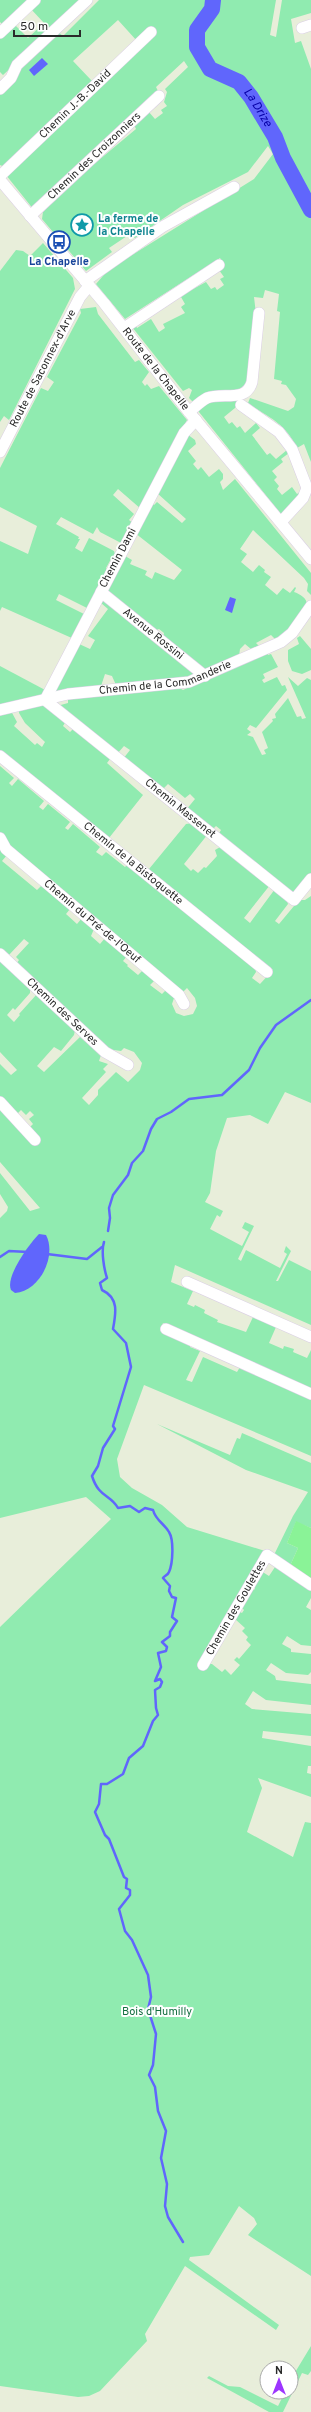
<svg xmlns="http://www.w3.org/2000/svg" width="311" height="2412" font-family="Overpass,sans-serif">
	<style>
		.green { fill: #90ebb0 }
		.pitch { fill: #8af397 }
		.water { fill: #6066fc }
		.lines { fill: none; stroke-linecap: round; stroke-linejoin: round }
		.stream { stroke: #6066fc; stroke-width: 2.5 }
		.river { stroke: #6066fc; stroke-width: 16 }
		.minor-casing { stroke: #dacfe4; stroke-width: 12 }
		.minor { stroke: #fff; stroke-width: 11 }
		.labels { text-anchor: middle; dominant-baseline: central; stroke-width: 4; stroke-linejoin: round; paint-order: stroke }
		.street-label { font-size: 11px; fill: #2a2a2a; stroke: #fff }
		.culture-label { font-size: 11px; font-weight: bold; fill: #0d838f; stroke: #fff; text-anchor: start }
		.transit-label { font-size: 11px; font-weight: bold; fill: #164399; stroke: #fff }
		.park-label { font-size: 11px; fill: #126e3f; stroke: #fff }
		.water-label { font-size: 12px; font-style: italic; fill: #0700a7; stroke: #fff }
	</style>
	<rect width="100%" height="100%" fill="#e8eeda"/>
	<g class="green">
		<path d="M0,0H31L4,26L0,22Z"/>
		<path d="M39,0H84L3,75L0,72V36L14,24L28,38L44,23L30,8Z"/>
		<path d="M99,0H276L270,35L276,37L282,0H311V13L291,19L295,43L301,41L311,69V462L304,444L297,448C284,421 268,418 248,403L250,398L288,411L294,407L296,399L286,385L281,384L282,381L274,379L280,312L277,311L279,294L265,290L263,298L254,297L256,314L247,386L235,392L193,402L189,398L192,390L189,388L183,391L132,327L136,326L137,328L151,319L159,332L165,328L163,324L185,313L181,307L185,304L181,297L182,295L206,282L211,289L215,287L217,290L224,285L220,279L224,277L219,270L224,264L220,258L125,319L96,284L108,270L254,179L273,154L268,146L248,172L183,205L135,238L130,234L109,248L112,252L86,271L42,219L43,212L81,175L136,129L134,125L148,111L155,119L163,113L161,110L167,106L164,102L167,92L165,89L188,67L184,61L156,87L158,91L34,210L6,175L137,41L118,20L73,61L92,81L5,167L0,165V92L20,66L57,31L63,36Z"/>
		<path d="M43,243L73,278L75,289L9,420L4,416L0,422V271L16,250L23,251L30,256Z"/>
		<path d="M96,307L98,314L135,362L139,360L149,372L142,382L145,386L147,384L151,389L159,386L187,420L141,509L118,489L113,495L134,514L129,520L134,524L123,544L100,532L97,527L93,534L61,517L56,524L79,537L78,539H80L75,548L82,552L89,538L114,551L116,558L111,559L106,568L108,571L89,609L59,594L56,600L86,615L74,639L2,607L0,611V541L28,554L37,526L0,507V468L41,388L48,391L54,382L47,377L81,313L80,309Z"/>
		<path d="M242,398L235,408L224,417L229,424L232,422L237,428L240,426L245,433L256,423L260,428L252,435L267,455L270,453L276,459L287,450L289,453L281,459L283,462L272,471L277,477L274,480L279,486L277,489L282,495L292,487L297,494L301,491L285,514H281L199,412L198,409L208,401Z"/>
		<path d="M187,434L195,440L196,444L188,451L196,461L193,464L198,470L201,467L209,477L219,469L223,474V479L220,482L223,490L235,479L311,573V595L307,591L308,584L304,578L253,530L240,549L247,554L241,562L253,572L259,565L265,570L264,572L271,577L265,585L277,595L283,588L290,593L295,587L296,588L294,592C300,594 307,598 307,605L286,633L275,639L271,635L256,643L260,647L251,649L245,644L240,649L239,656L209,670H201L163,639L164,633L159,629L154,631L108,594L107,588L125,556L132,560L130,564L147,571L145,575L152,579L155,572L174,580L182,570L135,533L151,502L154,505L157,502L182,523L186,519L157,493Z"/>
		<path d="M105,599L197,673L196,677L116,685L112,676L105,674L101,686L57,693L54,689L77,643L90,649L95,640L88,636L108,609L101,603L100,600Z"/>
		<path d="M300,636L311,649V670L302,674L292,671L288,661V650L299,644L297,638Z"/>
		<path d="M267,652L268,655L271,654L278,667L263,674L265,678L262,680L264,683L277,677L282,686L285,685L287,690L256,728L250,725L247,729L251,732L247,735L253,737L262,755L266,754L264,750L268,748L262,732L273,721L272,719L276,718L275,714L288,698L297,717L301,716L302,719L306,718L288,677L298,686L307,678L311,680V876L296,893H291L218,835L221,830L216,826L212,830L186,810L195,799L190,794L185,798L168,784L162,790L123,759L130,750L124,746L117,754L57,706L68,703V699L176,686L183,690Z"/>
		<path d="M0,666L47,691L43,695L0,706Z"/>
		<path d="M43,705L66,721L63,726L70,732L75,727L110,759L107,763L143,795L109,838L0,750V712L11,711L17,722L14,726L35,745L37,743L42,747L45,742L25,723L19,713V709Z"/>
		<path d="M0,766L14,778L9,783L12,786L18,779L44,801L39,807L43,810L48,804L70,822L65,828L68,830L73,824L100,847L96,852L102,856L106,852L125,867L128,864L255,967L256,972L252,978L260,984L273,970L149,869L186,824L193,823L208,834L184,864L191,871L193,869L198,873L204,867L206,868L217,856L215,850L222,846L270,885L244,918L250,923L275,889L286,898L288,904L275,921L279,924L299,900H305L311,896V1103L285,1092L268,1124L250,1115L227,1118L216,1151L210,1193L205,1202L223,1211L220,1217L217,1215L210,1229L242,1246L249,1232L242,1228L245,1222L254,1226L238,1259L241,1261L246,1250L280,1268L287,1254L284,1252L286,1246L291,1251L276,1281H278L289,1260L311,1271V1325L175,1265L171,1282L193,1291L187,1304L194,1307L195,1305L205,1310L204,1313L218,1320L217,1322L246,1332L253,1317L276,1327L269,1343L283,1349L284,1346L294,1349L293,1352L307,1358L311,1350V1391L163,1323L160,1331L190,1344V1347L200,1351L186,1380L192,1382L203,1357L237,1372L240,1367L311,1399V1456L144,1385L117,1459L120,1477L132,1488L162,1505L187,1527L265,1551L208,1664H212L222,1672L225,1669L231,1675L240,1665L234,1660L237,1657L239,1659L251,1645L246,1640L248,1637L242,1631L245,1628L235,1619L240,1612L242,1613L244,1610L242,1608L248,1593L255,1589L254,1584L261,1571L269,1576L275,1567L311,1591V1598L306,1607L311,1610V1646L301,1645L287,1636L282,1644L291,1649V1652L311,1654V1672L308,1675L286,1673L271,1663L266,1670L275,1676L276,1680L311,1684V1705L266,1700L253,1691L245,1704L252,1709L311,1714V1736L263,1731L262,1738L311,1746V1766H308L307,1773L311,1774V1797L258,1778L262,1788L247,1832L293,1857L305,1822L311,1823V2276L248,2235L257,2224L254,2218L239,2206L209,2255L190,2257L189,2260L279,2325L276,2330L185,2266L145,2334L147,2341L100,2391L89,2396L78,2397L0,2386V1627L111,1519L86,1497L0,1518V1218L7,1211L8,1207L0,1194V1173L30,1211L40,1208L0,1162V1106L29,1128L33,1124L29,1119L34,1115L30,1111L26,1115L21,1110L16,1115L0,1100V1064L11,1075L17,1070L0,1052V960L30,988V993L15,1010L13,1008L7,1015L14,1022L20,1015L19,1014L37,994L75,1030L74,1035L61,1051L54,1047L37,1066L44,1072L80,1037L101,1055L99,1061L108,1064L103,1069L106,1072L82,1098L89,1105L98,1095V1090L116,1072L128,1082L140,1070L142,1063L134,1052L124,1048L121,1051L107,1049L16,964L19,960L16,957L29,943L24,939L8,956L0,949V849L7,855L2,861L37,890L42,885L70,909L66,914L77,924L82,918L94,929L91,936L100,944L105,938L127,956L123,961L128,965L127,966L138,975L143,970L155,980L150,985L162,994L166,990L174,998L172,1004L176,1013L184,1016L193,1014L197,1006L195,998L187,988L183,992L7,843L0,832Z"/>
		<path d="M157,1424L230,1455L237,1438L240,1439L242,1433L311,1463V1528L296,1522L287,1543L298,1548L289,1568L273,1557L293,1516L308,1492L246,1470Z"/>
		<path d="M311,2346V2371L308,2375L302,2373L283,2412H269L207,2378L209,2376L228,2386L240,2387L278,2406L285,2392H291V2379Z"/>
	</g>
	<path class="pitch" d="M296,1521L311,1528V1581L289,1568L298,1548L287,1543Z"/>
	<g class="water">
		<path d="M42,58L48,64L34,76L29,70Z"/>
		<path d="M230,597L236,599L232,613L225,610Z"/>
		<path d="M39,1234L46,1235C57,1256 40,1291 15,1293L11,1290C5,1277 29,1244 39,1234Z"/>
	</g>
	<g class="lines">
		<g class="stream">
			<path d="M108,1231L110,1218L109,1208L113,1195L128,1175L132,1163L143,1151L151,1129L157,1119L171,1112L189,1099L222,1095L249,1070L260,1048L276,1025L311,1000"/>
			<path d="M104,1242C101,1251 104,1269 107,1278L100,1283L102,1290C119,1298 116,1313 113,1329L126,1343L131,1367L113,1426L115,1429L103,1448L98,1466L92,1476C99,1498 110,1494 118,1508L130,1506L139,1512L145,1508L153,1510C156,1521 164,1523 169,1532C174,1540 173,1563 169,1572C168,1575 164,1576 163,1578L170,1586L169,1591L172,1597L176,1598L172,1617L177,1621L170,1632V1636L162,1642L167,1647L166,1651L158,1653L161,1667L155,1681L160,1679L162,1682L160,1687L155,1690L156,1708L158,1715L153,1721L143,1746L129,1758L123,1774L107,1784H101L99,1804L95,1812L105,1835L109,1839L124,1877L127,1879L126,1888L130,1890V1895L119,1909L125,1931L132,1940L148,1975L151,1997L148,2009L156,2034L153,2065L149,2075L155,2087L158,2111L166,2131L161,2158L167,2184L165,2206L168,2217L183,2242"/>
			<path d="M47,1254L87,1259L102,1247"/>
			<path d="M0,1257L9,1251L28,1252"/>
		</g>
		<path class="river" id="s1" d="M213,0L212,9L197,30V47L210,69L239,82L251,97L275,137L283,158L311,210"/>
		<g class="minor-casing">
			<g id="minor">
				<path d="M302,28L311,25"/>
				<path d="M0,33L35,0"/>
				<path d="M0,89L11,78L17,65L87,0"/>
				<path id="s2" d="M0,176L151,32"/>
				<path id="s3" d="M0,180L104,303L189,412L311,559"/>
				<path id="s4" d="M30,216L159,96"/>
				<path d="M85,281L162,227L234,187"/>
				<path d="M124,328L219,265"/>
				<path d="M241,405L279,432L292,449L307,488L303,498L281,522"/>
				<path d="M189,412C195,407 201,401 207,398C223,392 246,403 252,382L259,313"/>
				<path id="s5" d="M196,420L184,433L45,700L294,900L311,879"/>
				<path id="s6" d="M0,452L80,297L89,286"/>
				<path id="s7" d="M101,592L205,676"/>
				<path id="s8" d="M0,710L68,694L189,682L281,642L292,633L311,606"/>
				<path id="s9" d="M0,756L267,972"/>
				<path id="s10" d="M0,838L6,849L179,995L184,1004"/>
				<path id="s11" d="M0,954L105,1052L128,1065"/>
				<path d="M0,1102L35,1140"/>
				<path d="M187,1282L311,1337"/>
				<path d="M166,1329L311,1394"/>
				<path id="s12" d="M203,1665L267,1555L311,1585"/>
			</g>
		</g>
		<use href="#minor" class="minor"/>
	</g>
	<defs>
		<g id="sight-ring" transform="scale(1.15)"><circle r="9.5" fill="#fff" stroke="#0f9aa8" stroke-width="1.5"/><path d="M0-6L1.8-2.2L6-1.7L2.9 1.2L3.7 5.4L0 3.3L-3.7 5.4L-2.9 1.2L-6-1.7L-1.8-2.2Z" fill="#0f9aa8"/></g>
		<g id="bus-ring" transform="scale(1.15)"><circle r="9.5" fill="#fff" stroke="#1a4fb4" stroke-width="1.5"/><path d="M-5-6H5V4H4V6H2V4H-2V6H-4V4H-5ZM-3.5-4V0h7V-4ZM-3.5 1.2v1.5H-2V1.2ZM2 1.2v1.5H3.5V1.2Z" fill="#1a4fb4"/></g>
	</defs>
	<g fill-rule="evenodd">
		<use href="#sight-ring" x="82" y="225"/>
		<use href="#bus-ring" x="59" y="242"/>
	</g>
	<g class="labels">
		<g class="street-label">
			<text stroke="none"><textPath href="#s2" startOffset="104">Chemin J.-B.-David</textPath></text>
			<text stroke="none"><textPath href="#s4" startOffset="88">Chemin des Croizonniers</textPath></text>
			<text stroke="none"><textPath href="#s6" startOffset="94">Route de Saconnex-d'Arve</textPath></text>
			<text stroke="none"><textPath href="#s3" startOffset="245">Route de la Chapelle</textPath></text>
			<text transform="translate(118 558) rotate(-62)">Chemin Dami</text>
			<text stroke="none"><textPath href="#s7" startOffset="67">Avenue Rossini</textPath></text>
			<text stroke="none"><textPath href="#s8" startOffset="169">Chemin de la Commanderie</textPath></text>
			<text stroke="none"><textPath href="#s5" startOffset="492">Chemin Massenet</textPath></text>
			<text stroke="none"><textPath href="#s9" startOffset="171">Chemin de la Bistoquette</textPath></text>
			<text stroke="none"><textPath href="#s10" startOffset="125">Chemin du Pré-de-l'Oeuf</textPath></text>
			<text stroke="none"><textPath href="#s11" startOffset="85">Chemin des Serves</textPath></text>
			<text stroke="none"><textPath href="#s12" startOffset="66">Chemin des Goulettes</textPath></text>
		</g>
		<g class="culture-label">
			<text x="98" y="219">La ferme de<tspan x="98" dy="13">la Chapelle</tspan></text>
		</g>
		<g class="transit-label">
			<text x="59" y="262">La Chapelle</text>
		</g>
		<g class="park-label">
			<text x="157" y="2012">Bois d'Humilly</text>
		</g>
		<g class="water-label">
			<text stroke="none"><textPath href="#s1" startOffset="141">La Drize</textPath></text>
		</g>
	</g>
	<g transform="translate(279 2380)"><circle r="19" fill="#ffffff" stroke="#aaaaaa"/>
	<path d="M0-3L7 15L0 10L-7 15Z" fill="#9d35ff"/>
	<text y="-6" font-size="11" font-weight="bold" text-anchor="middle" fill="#2a2a2a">N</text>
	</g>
	<path d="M14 30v6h66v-6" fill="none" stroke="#2a2a2a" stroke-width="2"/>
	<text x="20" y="30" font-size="12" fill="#2a2a2a" stroke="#ffffff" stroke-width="3" paint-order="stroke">50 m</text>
</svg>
